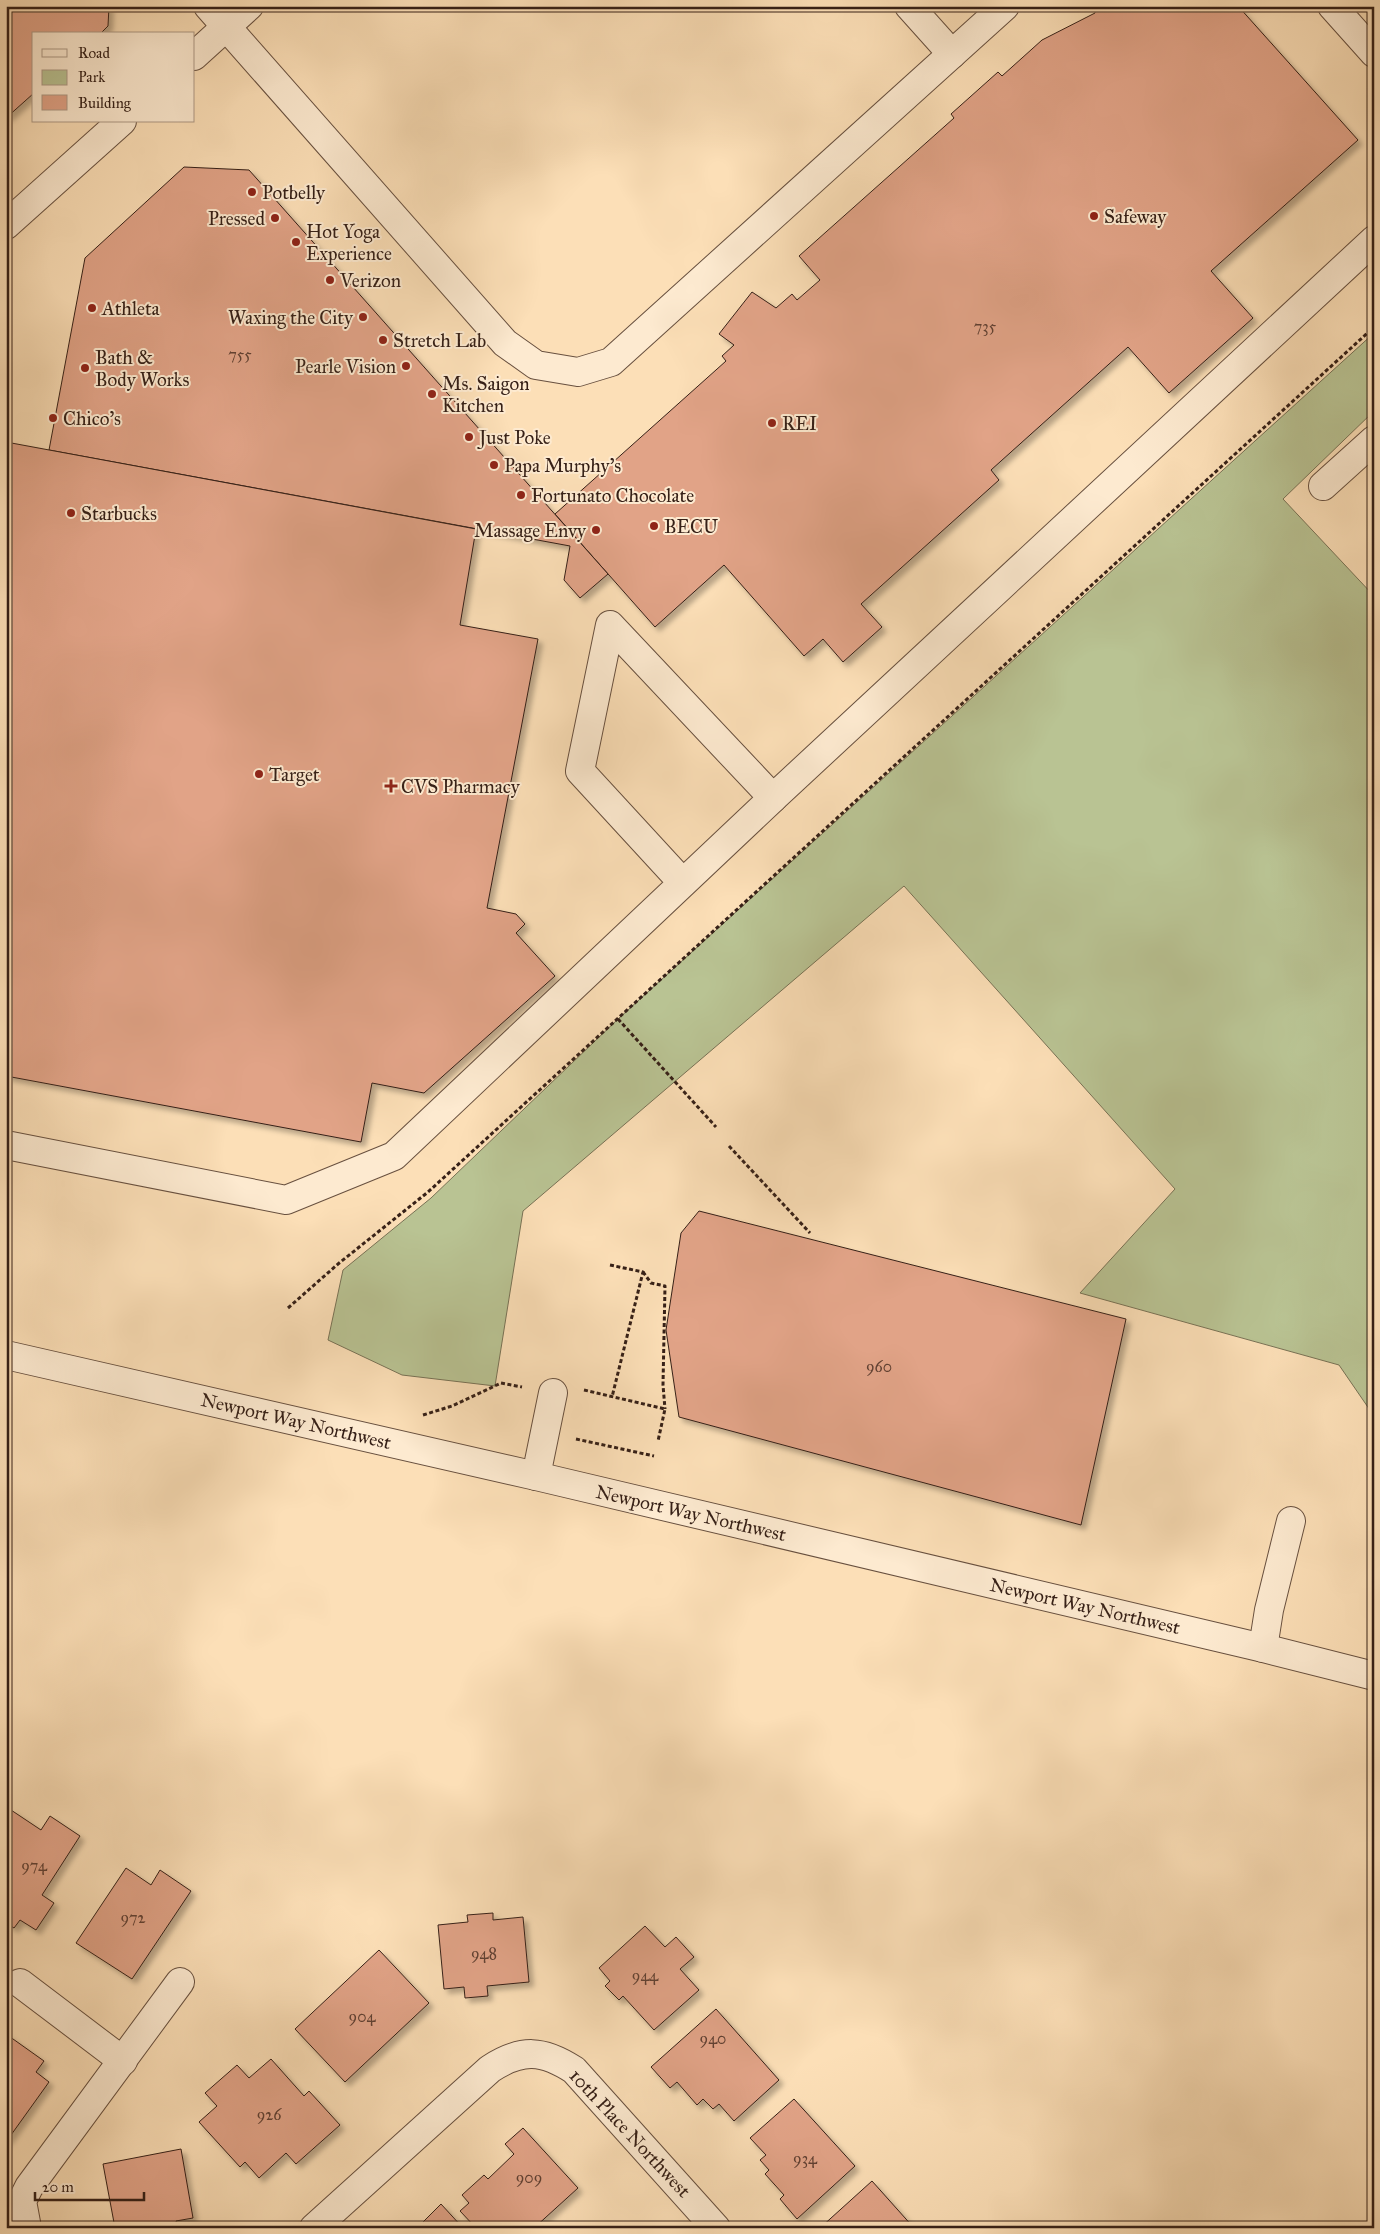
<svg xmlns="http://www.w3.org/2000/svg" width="1380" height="2234" font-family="'IM FELL Great Primer',serif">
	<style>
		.green { fill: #b9c393; stroke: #787255 }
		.building { fill: #e1a387; stroke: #362017; filter: url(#shadow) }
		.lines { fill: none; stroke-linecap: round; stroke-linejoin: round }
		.minor-casing { stroke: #68503f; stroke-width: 30 }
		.path { stroke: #362017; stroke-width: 3; stroke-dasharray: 4 2.5; stroke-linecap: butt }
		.minor { stroke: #fdead0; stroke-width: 28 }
		.poi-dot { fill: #8f2418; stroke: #fdead0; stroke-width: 2 }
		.labels { text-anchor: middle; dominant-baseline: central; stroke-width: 4; stroke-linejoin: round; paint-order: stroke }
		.number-label { font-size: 16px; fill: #614133 }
		.poi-label { font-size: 19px; fill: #362017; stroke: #fdead0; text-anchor: start }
		.street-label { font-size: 19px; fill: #362017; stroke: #fdead0 }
	</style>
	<defs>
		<filter id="shadow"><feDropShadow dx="4.5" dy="4.5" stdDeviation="2.5" flood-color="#0004"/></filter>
	</defs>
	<rect width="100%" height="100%" fill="#fcdfb7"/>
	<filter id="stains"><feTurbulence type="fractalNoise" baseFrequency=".004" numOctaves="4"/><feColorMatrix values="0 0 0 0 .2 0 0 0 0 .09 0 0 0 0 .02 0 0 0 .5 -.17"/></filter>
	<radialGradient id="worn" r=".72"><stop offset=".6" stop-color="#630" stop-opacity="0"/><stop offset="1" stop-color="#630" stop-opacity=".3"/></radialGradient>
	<path class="green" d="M1374,333V411L1283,499L1374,596V1416L1339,1365L1080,1293L1175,1189L904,886L523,1211L495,1386L402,1375L328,1340L343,1270L431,1198L618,1019Z"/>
	<g class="building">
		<path d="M6,6H109L108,26L100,34H34V93L6,118Z"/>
		<path d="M1095,6H1238L1358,140L1211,271L1253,318L1169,393L1128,347L991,470L999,480L861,604L882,627L843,662L823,639L804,656L724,565L655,627L555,514L726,361L722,356L734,345L719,334L752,292L776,308L792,294L797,300L820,280L799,256L954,118L951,114L998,72L1002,76L1042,40L1095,13Z"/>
		<path d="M184,167L249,170L608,574L580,598L564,580L570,546L49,450L85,258Z"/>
		<path d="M6,442L476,529L460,625L538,639L487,908L516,914L525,924L516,933L555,976L424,1093L372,1083L361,1142L6,1076Z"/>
		<path d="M699,1211L1126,1319L1081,1525L679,1417L666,1330L681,1233Z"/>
		<path d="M11,1810L41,1830L50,1816L80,1836L42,1895L54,1903L36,1930L20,1920L14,1928L6,1923V1816Z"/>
		<path d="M126,1868L151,1885L160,1870L191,1891L132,1979L76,1943Z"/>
		<path d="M493,1913V1920L523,1917L529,1982L487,1986L488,1996L465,1998L464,1987L444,1989L438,1925L468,1922L467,1915Z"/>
		<path d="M645,1926L665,1947L676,1937L694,1957L680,1969L699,1990L654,2030L623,1996L619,2000L605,1986L610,1981L599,1968Z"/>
		<path d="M379,1950L429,2003L345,2082L295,2029Z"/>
		<path d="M716,2009L779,2080L734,2121L719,2104L713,2109L703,2099L697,2105L677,2082L670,2088L651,2067Z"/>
		<path d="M6,2034L44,2061L36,2072L49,2082L6,2142Z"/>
		<path d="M271,2059L304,2096L309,2091L340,2125L296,2164L286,2153L259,2178L245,2162L240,2167L199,2122L217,2106L205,2093L237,2065L249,2078Z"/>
		<path d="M794,2099L855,2166L797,2219L780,2199L784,2195L765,2174L769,2170L760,2160L766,2155L750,2138Z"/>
		<path d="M523,2128L578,2188L534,2228H476L460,2211L469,2203L462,2195L484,2175L488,2179L514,2154L505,2144Z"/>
		<path d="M181,2149L193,2218L176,2221L178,2228H115L103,2164Z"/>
		<path d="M872,2181L914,2228H820Z"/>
		<path d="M441,2204L463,2228H417Z"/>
	</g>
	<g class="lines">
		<g class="minor-casing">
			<g id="minor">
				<path d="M208,6L505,343L536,365L578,372L611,362L1005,6"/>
				<path d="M909,6L952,54"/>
				<path d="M1332,6L1374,53"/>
				<path d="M194,56L249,6"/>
				<path d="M6,225L122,121"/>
				<path d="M1323,486L1374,440"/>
				<path d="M773,798L1374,240"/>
				<path d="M6,1145L286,1200L394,1156L773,798L610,625L580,771L683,883"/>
				<path d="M6,1355L536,1476L1263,1648L1374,1676"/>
				<path d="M536,1476L553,1393"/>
				<path d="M1263,1648L1269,1610L1291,1521"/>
				<path d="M20,1983L123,2061"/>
				<path d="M27,2228L22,2201L29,2187L180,1982"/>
				<path d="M314,2228L490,2069C522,2048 543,2050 574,2070L716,2228"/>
			</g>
		</g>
		<g class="path">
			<path d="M618,1019L716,1127"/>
			<path d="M729,1146L810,1233"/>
			<path d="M610,1265L643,1272L612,1397"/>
			<path d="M643,1272L651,1283L665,1286L663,1385L665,1409"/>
			<path d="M288,1308L338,1264L428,1192L1374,327"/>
			<path d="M584,1390L665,1409L658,1441"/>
			<path d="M423,1415L452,1406L501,1383L522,1387"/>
			<path d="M576,1439L654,1456"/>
		</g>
		<use href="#minor" class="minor"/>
	</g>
	<g class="poi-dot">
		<circle cx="252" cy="192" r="5"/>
		<circle cx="1094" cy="216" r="5"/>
		<circle cx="275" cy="218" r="5"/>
		<circle cx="296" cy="242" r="5"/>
		<circle cx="330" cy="280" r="5"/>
		<circle cx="92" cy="308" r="5"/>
		<circle cx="363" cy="317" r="5"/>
		<circle cx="383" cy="340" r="5"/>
		<circle cx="406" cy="366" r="5"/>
		<circle cx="85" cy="368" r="5"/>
		<circle cx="432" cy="394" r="5"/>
		<circle cx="53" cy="418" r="5"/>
		<circle cx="772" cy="423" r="5"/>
		<circle cx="469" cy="437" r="5"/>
		<circle cx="494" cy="465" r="5"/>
		<circle cx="521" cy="495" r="5"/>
		<circle cx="71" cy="513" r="5"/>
		<circle cx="654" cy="526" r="5"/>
		<circle cx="596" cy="530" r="5"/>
		<circle cx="259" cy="774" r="5"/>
		<path d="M388.5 778.5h5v5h5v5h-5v5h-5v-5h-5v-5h5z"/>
	</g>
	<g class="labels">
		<g class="number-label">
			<text x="985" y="326">735</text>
			<text x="240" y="354">755</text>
			<text x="879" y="1366">960</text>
			<text x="34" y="1865">974</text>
			<text x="133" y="1917">972</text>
			<text x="484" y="1953">948</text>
			<text x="645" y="1975">944</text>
			<text x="362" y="2016">904</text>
			<text x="713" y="2038">940</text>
			<text x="269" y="2114">926</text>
			<text x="805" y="2158">934</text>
			<text x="529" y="2177">909</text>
		</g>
		<g class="poi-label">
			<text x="262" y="192">Potbelly</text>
			<text x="1104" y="216">Safeway</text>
			<text x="265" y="218" text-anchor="end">Pressed</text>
			<text x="306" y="231">Hot Yoga<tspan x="306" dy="22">Experience</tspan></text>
			<text x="340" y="280">Verizon</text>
			<text x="102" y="308">Athleta</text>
			<text x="353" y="317" text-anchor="end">Waxing the City</text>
			<text x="393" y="340">Stretch Lab</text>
			<text x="95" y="357">Bath &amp;<tspan x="95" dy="22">Body Works</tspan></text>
			<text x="396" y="366" text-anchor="end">Pearle Vision</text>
			<text x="442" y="383">Ms. Saigon<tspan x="442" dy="22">Kitchen</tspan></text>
			<text x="63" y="418">Chico's</text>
			<text x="782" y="423">REI</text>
			<text x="479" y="437">Just Poke</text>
			<text x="504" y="465">Papa Murphy's</text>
			<text x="531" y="495">Fortunato Chocolate</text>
			<text x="81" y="513">Starbucks</text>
			<text x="664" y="526">BECU</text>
			<text x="586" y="530" text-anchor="end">Massage Envy</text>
			<text x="269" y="774">Target</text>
			<text x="401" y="786">CVS Pharmacy</text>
		</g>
		<g class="street-label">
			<text transform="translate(296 1421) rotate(13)">Newport Way Northwest</text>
			<text transform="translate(691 1513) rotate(13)">Newport Way Northwest</text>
			<text transform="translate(1085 1606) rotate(13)">Newport Way Northwest</text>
			<text transform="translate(630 2133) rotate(47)">10th Place Northwest</text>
		</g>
	</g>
	<rect width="1380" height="2234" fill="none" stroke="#fcdfb7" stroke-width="25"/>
	<rect x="8" y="8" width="1365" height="2219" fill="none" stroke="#362017" stroke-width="2.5"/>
	<rect x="12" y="12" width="1355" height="2209" fill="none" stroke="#362017"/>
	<rect x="32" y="32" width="162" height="90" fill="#fdead0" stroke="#ad9986"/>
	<rect x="42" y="49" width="25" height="8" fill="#fdead0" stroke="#ad9986"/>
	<text x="78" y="58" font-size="15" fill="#362017">Road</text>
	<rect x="42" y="70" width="25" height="15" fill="#b9c393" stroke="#ad9986"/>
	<text x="78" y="82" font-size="15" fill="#362017">Park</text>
	<rect x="42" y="95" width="25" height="15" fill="#e1a387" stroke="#ad9986"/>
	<text x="78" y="108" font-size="15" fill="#362017">Building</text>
	<path d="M35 2192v8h109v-8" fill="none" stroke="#362017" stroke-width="2.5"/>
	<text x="42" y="2192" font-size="15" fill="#362017" stroke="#fdead0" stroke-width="4" paint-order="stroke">20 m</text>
	<rect width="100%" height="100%" filter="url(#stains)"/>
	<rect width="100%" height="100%" fill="url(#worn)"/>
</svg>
